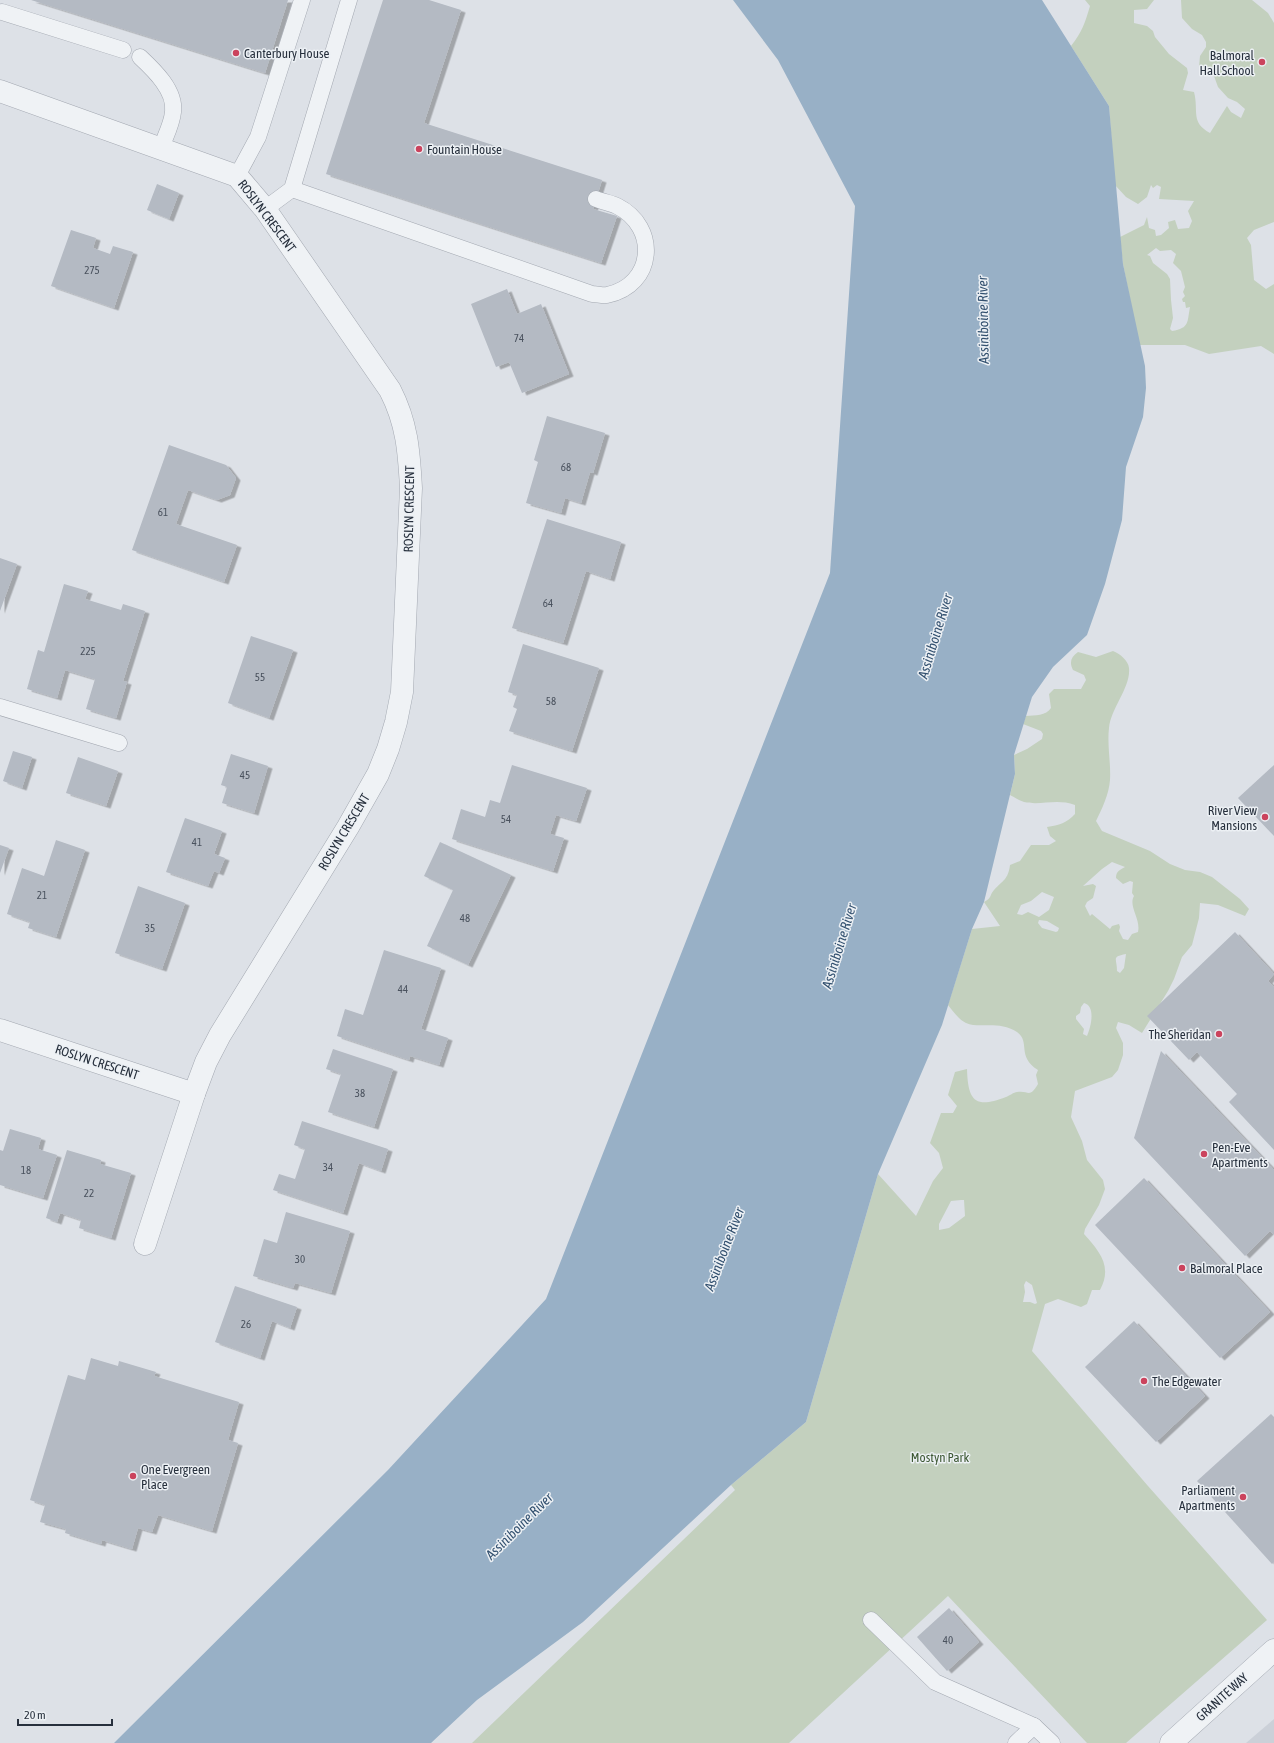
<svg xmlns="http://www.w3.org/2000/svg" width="1274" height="1743" font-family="'Asap Condensed',sans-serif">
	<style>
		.built { fill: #cbd0d8 }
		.green { fill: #c3d0be; fill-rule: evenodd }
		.water { fill: #98b0c6 }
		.building { fill: #b4bac3; filter: url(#shadow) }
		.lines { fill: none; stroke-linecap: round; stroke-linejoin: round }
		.service-casing { stroke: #a3a8b1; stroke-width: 17 }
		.minor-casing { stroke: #a3a8b1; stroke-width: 23 }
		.service { stroke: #eff2f5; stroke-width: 16 }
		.minor { stroke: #eff2f5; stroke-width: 22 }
		.poi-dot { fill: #cb435d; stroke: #ecf0f4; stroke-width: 1.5 }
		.labels { text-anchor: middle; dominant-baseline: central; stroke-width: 3; stroke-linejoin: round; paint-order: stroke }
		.number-label { font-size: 11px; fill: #4a525e }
		.poi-label { font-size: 13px; fill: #27303d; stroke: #ecf0f4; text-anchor: start }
		.street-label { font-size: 13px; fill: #27303d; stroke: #ecf0f4 }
		.park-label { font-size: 13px; fill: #3d5834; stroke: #ecf0f4 }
		.water-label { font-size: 14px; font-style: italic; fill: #32506f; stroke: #ecf0f4 }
	</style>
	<defs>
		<filter id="shadow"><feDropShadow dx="4.5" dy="2.5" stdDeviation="0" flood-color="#0004"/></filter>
	</defs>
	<rect width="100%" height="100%" fill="#dde1e7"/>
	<path class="built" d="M1274,1719V1743H1246Z"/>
	<g class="green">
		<path d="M1085,0H1154L1147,9L1134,10V23L1147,26L1153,31L1155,37L1169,54L1187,68L1188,73L1183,90L1194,92C1199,111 1190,122 1210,133L1227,106L1231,112L1241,118L1245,109L1237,102L1228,98L1218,87L1214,76L1199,67L1200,56L1206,47V42L1202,35L1192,29L1182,18L1181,0H1252L1268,13L1274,23V222L1254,230L1247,238L1251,245L1254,280L1266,289L1274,284V354L1261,346L1209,354L1185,345H1139L1123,264L1120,237L1144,225L1147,217L1149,228L1155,230L1156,236L1161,235L1169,228L1168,222L1175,220L1178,229L1189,228L1192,221L1188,211L1194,201L1159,199L1161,187L1157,185L1153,188L1151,185L1147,197L1138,204L1126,197L1115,185L1109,106L1071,46C1082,32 1085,23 1090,6ZM1156,248L1160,251L1171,250L1176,254L1173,263L1181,271L1185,287L1183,292L1185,296L1182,299L1183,302H1185L1186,308L1190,307C1187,322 1190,328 1172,331L1170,329L1173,318L1171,300L1170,279L1167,274L1153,263L1150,256L1147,255Z"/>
		<path d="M1113,651C1120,654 1128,660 1129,668C1131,687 1111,708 1109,728C1107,745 1111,763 1110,780C1109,794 1102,809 1096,821L1102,831L1150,851L1170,864L1185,870L1200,872L1212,877L1240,899L1249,909L1245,916L1218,905L1200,903L1199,918L1192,945L1182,957L1174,979L1168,991L1142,1033L1129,1025L1118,1022L1116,1028L1123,1043V1055L1118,1070L1112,1077L1075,1091L1071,1117L1082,1141L1087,1160L1103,1180L1105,1189L1099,1205L1085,1229L1084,1234C1099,1251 1113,1266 1100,1290H1092L1087,1304L1081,1307L1058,1299L1045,1304L1032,1351L1148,1486L1267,1620L1126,1743H1087L948,1596L789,1743H472L735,1490L731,1485L806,1422L878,1174L916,1216L933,1181L943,1168L939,1153L930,1143L941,1113H953L957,1106L948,1095L955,1072L967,1069C968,1101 975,1109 1006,1097C1009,1096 1014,1092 1017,1092C1029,1090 1029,1099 1038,1084L1036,1075L1038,1070C1016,1056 1031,1042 1017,1032C999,1020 979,1029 966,1023C958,1019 953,1011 948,1005L972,929L1000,926L984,902C992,898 989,896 994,890C1003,880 1008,880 1010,865L1020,861L1031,845H1049L1056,841L1050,836L1047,827C1059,825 1067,823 1075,814V805C1056,798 1041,806 1024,802C1020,801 1014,797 1010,795L1015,774L1014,755L1027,749L1042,739L1043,734L1041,731L1023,724L1026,716C1035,715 1046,716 1051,708L1049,694L1054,689H1081L1086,680L1084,675L1073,670C1069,662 1071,657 1078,652L1096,657ZM1112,862L1125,867C1120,870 1116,871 1116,878L1123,884L1130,881L1133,882L1132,893L1134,896C1128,906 1141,919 1138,932L1132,934L1128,940L1123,939L1119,931L1120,927L1119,924L1112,926L1110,929L1092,914L1090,916L1085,906L1087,902L1093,898L1096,886L1093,884L1083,886L1102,869ZM1042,892L1054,897L1049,910L1039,917L1028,912L1022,915L1017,914L1021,905L1031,901ZM1039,920L1047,921L1059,928L1058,931L1056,932L1042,928L1038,923ZM1126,954L1124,968L1120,973L1117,971C1117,958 1111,957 1126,954ZM1084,1003C1096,1006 1091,1027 1087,1036L1083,1034L1084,1029L1076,1019V1016L1080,1013L1081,1007ZM961,1200H964L965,1216L949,1228L939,1230V1224L951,1201ZM1026,1281L1032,1285L1037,1303L1035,1304L1030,1302H1023L1025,1292L1024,1285Z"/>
	</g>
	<path class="water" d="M733,0H1042L1109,106L1123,264L1145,366L1146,388L1143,417L1126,467L1122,520L1105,584L1087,635L1053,667L1032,697L1014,755L1015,774L984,902L972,929L942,1025L878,1174L806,1422L731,1485L583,1622L477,1700L431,1743H114L388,1470L546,1299L830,573L855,206L778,60Z"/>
	<g class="building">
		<path d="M31,0H288L265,73Z"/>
		<path d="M383,0H429L461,10L424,123L602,180L593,209L617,216L601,263L326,174Z"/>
		<path d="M157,184L179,193L169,219L147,210Z"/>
		<path d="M71,230L96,238L93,248L110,254L113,246L133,252L114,308L51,286Z"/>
		<path d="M507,289L517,314L541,304L569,374L522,393L509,362L496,367L471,304Z"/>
		<path d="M547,416L605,433L593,473L590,472L581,503L565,498L561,513L526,503L538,462L534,460Z"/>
		<path d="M169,445L226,465L236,478L230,495L217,500L188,490L176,524L237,545L224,582L132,550Z"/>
		<path d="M547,519L621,542L610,579L586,571L563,643L512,628Z"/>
		<path d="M0,558L17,564L0,611Z"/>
		<path d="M64,584L88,591L85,599L121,610L123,604L145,611L123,681L127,682L116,718L86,709L95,679L65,670L57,698L27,689L38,650L44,652Z"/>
		<path d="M251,636L293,650L269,718L228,703Z"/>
		<path d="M523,644L599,668L572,751L509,731L517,709L513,707L517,695L508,692Z"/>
		<path d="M13,751L32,757L22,788L3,781Z"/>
		<path d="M231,754L268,766L254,813L222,803L227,787L221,785Z"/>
		<path d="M78,757L118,771L106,806L66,793Z"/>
		<path d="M512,765L587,788L576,821L556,815L550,834L564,838L553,871L452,839L461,809L485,817L490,800L500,803Z"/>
		<path d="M1274,765V836L1238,798Z"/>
		<path d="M185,818L222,831L214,854L225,858L219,873L214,871L208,886L166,872Z"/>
		<path d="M56,840L85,850L56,937L28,928L30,922L7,914L22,868L44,876Z"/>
		<path d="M440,842L511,875L468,965L427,946L453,890L424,876Z"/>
		<path d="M0,845L9,848L0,873Z"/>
		<path d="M138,886L185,903L162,969L115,953Z"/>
		<path d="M1235,932L1274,974L1268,981L1274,987V1150L1229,1102L1237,1094L1197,1052L1189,1060L1147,1016Z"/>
		<path d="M384,950L441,968L421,1029L448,1038L439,1065L410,1056L409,1060L337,1036L345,1009L363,1015Z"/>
		<path d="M333,1049L393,1069L374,1127L328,1112L341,1074L326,1069Z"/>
		<path d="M1161,1051L1274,1170V1235L1270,1231L1245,1256L1134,1138Z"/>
		<path d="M302,1121L388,1149L381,1171L359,1163L343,1213L273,1190L279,1174L295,1179L305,1149L294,1145Z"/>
		<path d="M10,1129L41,1138L38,1149L57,1155L43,1198L0,1185V1150L3,1151Z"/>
		<path d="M67,1150L101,1160L100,1164L131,1173L111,1238L79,1228L81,1220L60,1213L57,1222L46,1218Z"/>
		<path d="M1144,1178L1270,1312L1220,1358L1095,1225Z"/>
		<path d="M286,1212L350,1231L331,1293L295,1283L293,1288L253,1276L264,1239L277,1243Z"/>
		<path d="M235,1286L297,1307L290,1328L272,1321L260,1358L215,1342Z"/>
		<path d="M1134,1321L1205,1396L1156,1442L1085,1367Z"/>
		<path d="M91,1358L118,1366L119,1361L156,1372L154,1376L239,1402L228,1440L238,1443L212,1531L158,1515L152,1532L138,1528L132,1549L102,1540L101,1544L65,1533L66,1529L40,1522L45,1505L30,1500L68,1375L85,1380Z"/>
		<path d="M1271,1414L1274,1417V1562L1272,1564L1197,1481Z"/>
		<path d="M949,1608L979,1642L947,1671L917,1637Z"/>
	</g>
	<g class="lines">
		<g class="service-casing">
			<g id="service">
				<path d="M2,12L123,50"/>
				<path d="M140,57C154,70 176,91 173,112C172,124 165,137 161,148"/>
				<path d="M237,176L258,137L302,0"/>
				<path d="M292,189L592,294C597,294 603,296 607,295C655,285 659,227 617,206C611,203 603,202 596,199"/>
				<path d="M265,209L292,189L349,0"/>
				<path d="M0,707L119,743"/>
				<path d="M871,1620L935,1682L1034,1726"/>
				<path d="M1016,1743L1034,1726L1052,1743"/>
			</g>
		</g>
		<g class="minor-casing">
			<g id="minor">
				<path d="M0,91L237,176L265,209L390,390C407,423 409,451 411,488L402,692L396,722L388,749L378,774L348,827L220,1035L206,1062L194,1094L0,1030"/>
				<path d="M145,1244L194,1094"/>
				<path d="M1171,1743L1274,1650"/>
			</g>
		</g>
		<use href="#service" class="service"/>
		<use href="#minor" class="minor"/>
	</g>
	<g class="poi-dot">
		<circle cx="236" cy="53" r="4"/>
		<circle cx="1262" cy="62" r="4"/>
		<circle cx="419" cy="149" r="4"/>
		<circle cx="1265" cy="817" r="4"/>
		<circle cx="1219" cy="1034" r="4"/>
		<circle cx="1204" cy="1154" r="4"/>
		<circle cx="1182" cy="1268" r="4"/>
		<circle cx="1144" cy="1381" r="4"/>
		<circle cx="133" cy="1476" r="4"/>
		<circle cx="1243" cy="1497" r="4"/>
	</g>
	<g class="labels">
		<g class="number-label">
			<text x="92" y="270">275</text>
			<text x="519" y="338">74</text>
			<text x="566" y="467">68</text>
			<text x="163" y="512">61</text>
			<text x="548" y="603">64</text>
			<text x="88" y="651">225</text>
			<text x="260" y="677">55</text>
			<text x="551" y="701">58</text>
			<text x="245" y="775">45</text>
			<text x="506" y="819">54</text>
			<text x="197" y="842">41</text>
			<text x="42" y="895">21</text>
			<text x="465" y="918">48</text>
			<text x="150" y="928">35</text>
			<text x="403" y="989">44</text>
			<text x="360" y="1093">38</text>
			<text x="328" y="1167">34</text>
			<text x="26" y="1170">18</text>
			<text x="89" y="1193">22</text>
			<text x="300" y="1259">30</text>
			<text x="246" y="1324">26</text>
			<text x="948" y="1640">40</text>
		</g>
		<g class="poi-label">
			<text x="244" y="53">Canterbury House</text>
			<text x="1254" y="55" text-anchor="end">Balmoral<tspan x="1254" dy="15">Hall School</tspan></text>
			<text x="427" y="149">Fountain House</text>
			<text x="1257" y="810" text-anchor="end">River View<tspan x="1257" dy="15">Mansions</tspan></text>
			<text x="1211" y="1034" text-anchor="end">The Sheridan</text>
			<text x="1212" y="1147">Pen-Eve<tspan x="1212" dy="15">Apartments</tspan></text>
			<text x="1190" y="1268">Balmoral Place</text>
			<text x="1152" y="1381">The Edgewater</text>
			<text x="141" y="1469">One Evergreen<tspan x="141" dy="15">Place</tspan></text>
			<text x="1235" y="1490" text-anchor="end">Parliament<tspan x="1235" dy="15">Apartments</tspan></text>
		</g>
		<g class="street-label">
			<text transform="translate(267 216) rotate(53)">ROSLYN CRESCENT</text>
			<text transform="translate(409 509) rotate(-89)">ROSLYN CRESCENT</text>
			<text transform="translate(344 832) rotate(-59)">ROSLYN CRESCENT</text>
			<text transform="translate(97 1062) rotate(18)">ROSLYN CRESCENT</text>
			<text transform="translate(1222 1697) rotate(-42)">GRANITE WAY</text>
		</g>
		<g class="park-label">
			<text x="940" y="1457">Mostyn Park</text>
		</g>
		<g class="water-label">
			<text transform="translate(983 320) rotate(-91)">Assiniboine River</text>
			<text transform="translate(935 636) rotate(-73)">Assiniboine River</text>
			<text transform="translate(839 946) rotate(-73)">Assiniboine River</text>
			<text transform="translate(724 1249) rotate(-69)">Assiniboine River</text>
			<text transform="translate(519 1526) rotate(-45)">Assiniboine River</text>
		</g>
	</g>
	<path d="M18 1719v6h94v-6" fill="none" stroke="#27303d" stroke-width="2"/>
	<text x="24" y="1719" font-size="12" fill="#27303d" stroke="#ecf0f4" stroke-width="3" paint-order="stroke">20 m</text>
</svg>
